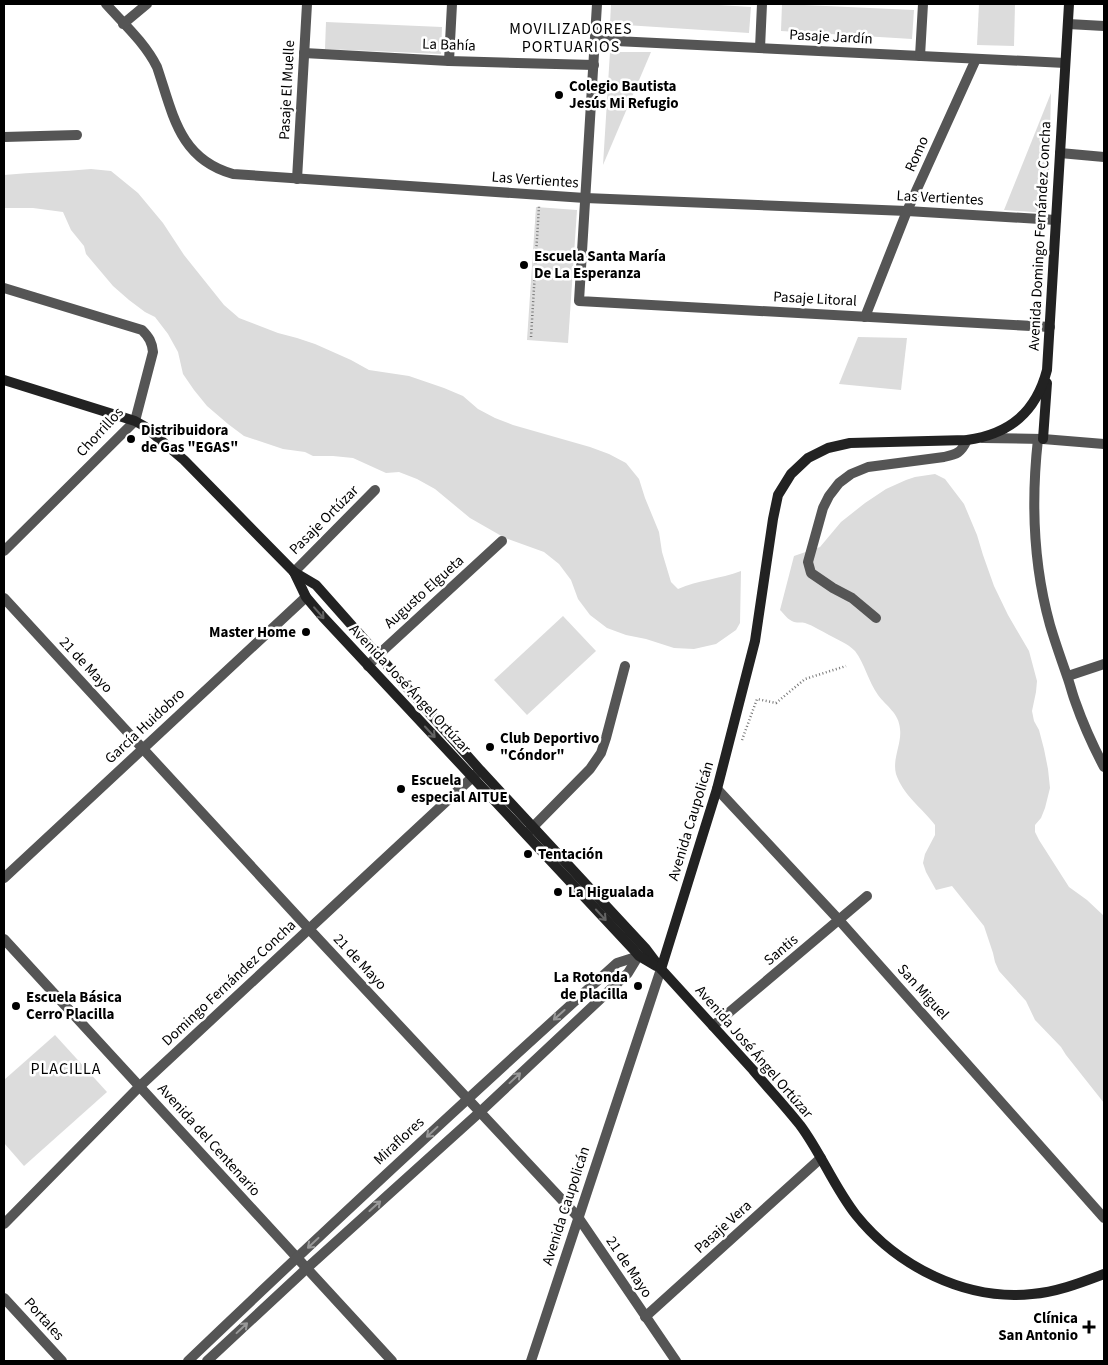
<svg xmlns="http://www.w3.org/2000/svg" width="1108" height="1365" font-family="'Source Sans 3',sans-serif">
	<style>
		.green { fill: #dcdcdc }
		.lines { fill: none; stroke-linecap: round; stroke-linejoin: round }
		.path { stroke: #777; stroke-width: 2.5; stroke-dasharray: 1 2.5; stroke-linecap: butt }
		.street { stroke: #555; stroke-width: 10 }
		.secondary { stroke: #222; stroke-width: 10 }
		.oneway { stroke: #646464 }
		.oneway2 { stroke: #999 }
		.poi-dot { fill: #000; stroke: #fff; stroke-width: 2 }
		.labels { text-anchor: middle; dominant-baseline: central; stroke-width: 5; stroke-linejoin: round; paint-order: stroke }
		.street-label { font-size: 15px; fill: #000; stroke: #fff }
		.poi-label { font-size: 15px; font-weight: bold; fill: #000; stroke: #fff; text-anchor: start }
		.neighbourhood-label { font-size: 16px; letter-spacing: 1px; fill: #000; stroke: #fff }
	</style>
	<rect width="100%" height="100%" fill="#fff"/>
	<g class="green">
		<path d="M611,4H703L751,7L749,33L610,24Z"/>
		<path d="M782,4L914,10L912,39L781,31Z"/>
		<path d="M979,4H1015L1014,46L977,45Z"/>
		<path d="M326,22L442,27L441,54L325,49Z"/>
		<path d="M610,52H651L603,165Z"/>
		<path d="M1051,93L1048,213L1004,210Z"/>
		<path d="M91,169L111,171L138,193L163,223L184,255L224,305L239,318L278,333L297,338L315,344L351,360L369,370L409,376L444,388L463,396L478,409L495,418L513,425L590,447L609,454L626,463L639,479L645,498L659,532L662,552L671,582L678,589C698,580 720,579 741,571L740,623L736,630L716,644L694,649L674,648L646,639L626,635L607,628L590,615L578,599L571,580L559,564L544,552L505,538L470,518L435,489L417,479L399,472L386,473L353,458L333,456H313L305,452L283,449L244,436L228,424L207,406L194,390L183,374L178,352L168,334L155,317L145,312L129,300L113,286L86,254L84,246L71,230L63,212L33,208H4V175C33,172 62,172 91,169Z"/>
		<path d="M536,207L577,210L568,343L527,340Z"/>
		<path d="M858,337L907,338L901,390L839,384Z"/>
		<path d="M935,474L945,479L964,504L977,535L983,555L994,586L1008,615L1029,651L1037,681L1036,692L1032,711L1034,721L1039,730L1044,749L1048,769L1050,788L1045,808L1041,818L1035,825V832L1039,840L1069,887L1087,900L1104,916V1103L1066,1055L1061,1047L1035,1020L1026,1001L999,971L995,962L993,953L984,926L952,886L936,890L926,872L923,863L925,854L935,835V825C922,808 903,795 896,774C892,759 902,743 900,729C899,713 886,706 878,695C868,681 865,664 855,651C847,643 838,640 829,635C821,631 814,626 805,623C802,622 798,623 794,622C788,620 784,614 780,610L794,556L820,547L841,522L865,503L886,489L906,480L915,477Z"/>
		<path d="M563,616L596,651L527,715L494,680Z"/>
		<path d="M55,1035L107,1092L24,1166L4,1143V1080Z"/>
	</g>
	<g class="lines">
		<g class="path">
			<path d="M531,337L539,206"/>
			<path d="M742,740L757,699L776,703L805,679L846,666"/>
		</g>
		<g class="street">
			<path d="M106,4C124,24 145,43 157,67C173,114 179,159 233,174L585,198L907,211L1056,220"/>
			<path d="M597,4L579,301L1050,327"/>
			<path d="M123,24L147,4"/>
			<path d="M1068,24L1104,26"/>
			<path d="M595,40L1065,63"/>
			<path d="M760,48L762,4"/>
			<path d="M304,53L449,61L594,65"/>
			<path d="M920,56L923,4"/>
			<path d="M449,61L452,4"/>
			<path d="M4,137L77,135"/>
			<path d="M1060,153L1104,157"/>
			<path d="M297,179L307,4"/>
			<path d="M4,288L142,330C149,337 152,342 153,352L135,421L4,551"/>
			<path d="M865,317L907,211L976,59"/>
			<path d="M983,438L1043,439L1104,444"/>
			<path d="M1038,439C1031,502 1033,564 1050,625C1055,642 1061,659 1067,676C1070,684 1072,693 1075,701C1083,724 1093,746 1104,767"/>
			<path d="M294,572L375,490"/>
			<path d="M4,598L309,929L578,1217L676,1361"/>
			<path d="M876,618L852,598L833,588L811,573L808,562L823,508L829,496L839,483L851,474L868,467L944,457C957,454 961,453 967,440"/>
			<path d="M368,666L378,655L502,541"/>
			<path d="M1068,676L1104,664"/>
			<path d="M717,789L839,920L1104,1218"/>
			<path d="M527,833L590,769L601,753L606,738L625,666"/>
			<path d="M4,878L306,597"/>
			<path d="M4,939L392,1361"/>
			<path d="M713,1026L867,896"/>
			<path d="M4,1224L140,1086L479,771"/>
			<path d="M4,1298L62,1361"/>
			<path d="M645,1317L821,1158"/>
			<path d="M188,1361C329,1226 472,1094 617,963L639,956"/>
			<path d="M207,1361L306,1269L480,1112L628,973L639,955"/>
			<path d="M531,1361L661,969"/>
		</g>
		<g class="secondary">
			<path d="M4,380L135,421L144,426L184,460L294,572L316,585L480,770L646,949L661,969C692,1003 722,1036 753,1070C768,1088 785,1106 800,1125C821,1153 834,1187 856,1215C897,1266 965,1301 1032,1294C1057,1292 1080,1283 1104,1274"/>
			<path d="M1043,439L1047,383"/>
			<path d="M294,572L306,597L323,617L633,949L639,956L656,966"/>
			<path d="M661,969L717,789L755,641L773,519L778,495L791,474L808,458L828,448L850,443L967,440C1010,434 1036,412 1047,370L1069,4"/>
		</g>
	</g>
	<defs><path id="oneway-shaft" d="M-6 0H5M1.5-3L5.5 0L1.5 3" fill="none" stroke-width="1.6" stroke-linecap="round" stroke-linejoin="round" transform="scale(1.25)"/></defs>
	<g class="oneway">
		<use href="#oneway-shaft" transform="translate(319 613) rotate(49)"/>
		<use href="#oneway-shaft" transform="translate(430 732) rotate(47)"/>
		<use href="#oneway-shaft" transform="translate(601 915) rotate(47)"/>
	</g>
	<g class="oneway2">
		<use href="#oneway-shaft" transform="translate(559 1015) rotate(138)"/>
		<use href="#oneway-shaft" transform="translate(515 1078) rotate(-43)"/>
		<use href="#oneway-shaft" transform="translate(432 1132) rotate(137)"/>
		<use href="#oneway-shaft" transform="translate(375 1206) rotate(-42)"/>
		<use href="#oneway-shaft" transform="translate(313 1243) rotate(137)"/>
		<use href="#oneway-shaft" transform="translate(242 1328) rotate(-43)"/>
	</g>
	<g class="poi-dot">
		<circle cx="559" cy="95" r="5"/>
		<circle cx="524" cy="265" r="5"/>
		<circle cx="131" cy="439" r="5"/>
		<circle cx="306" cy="632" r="5"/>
		<circle cx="490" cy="747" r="5"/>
		<circle cx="401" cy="789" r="5"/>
		<circle cx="528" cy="854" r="5"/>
		<circle cx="558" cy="892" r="5"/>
		<circle cx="638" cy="986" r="5"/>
		<circle cx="16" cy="1006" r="5"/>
		<path d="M1086.5 1319.5h5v5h5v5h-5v5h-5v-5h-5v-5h5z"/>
	</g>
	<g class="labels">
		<g class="street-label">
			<text transform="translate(831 37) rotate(3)">Pasaje Jardín</text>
			<text transform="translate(449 45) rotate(2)">La Bahía</text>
			<text transform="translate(287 90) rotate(-87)">Pasaje El Muelle</text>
			<text transform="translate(917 154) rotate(-66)">Romo</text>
			<text transform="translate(535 180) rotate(4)">Las Vertientes</text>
			<text transform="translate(940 198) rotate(3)">Las Vertientes</text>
			<text transform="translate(1040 236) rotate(-87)">Avenida Domingo Fernández Concha</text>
			<text transform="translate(815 299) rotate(3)">Pasaje Litoral</text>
			<text transform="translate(100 432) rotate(-47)">Chorrillos</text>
			<text transform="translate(324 520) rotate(-45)">Pasaje Ortúzar</text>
			<text transform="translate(424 592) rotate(-42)">Augusto Elgueta</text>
			<text transform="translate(86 665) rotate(47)">21 de Mayo</text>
			<text transform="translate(410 689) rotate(47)">Avenida José Ángel Ortúzar</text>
			<text transform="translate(145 726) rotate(-43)">García Huidobro</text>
			<text transform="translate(691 821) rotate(-73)">Avenida Caupolicán</text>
			<text transform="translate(781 950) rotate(-40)">Santis</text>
			<text transform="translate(360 962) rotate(47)">21 de Mayo</text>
			<text transform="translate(229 983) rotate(-43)">Domingo Fernández Concha</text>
			<text transform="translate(923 992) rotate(48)">San Miguel</text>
			<text transform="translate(754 1052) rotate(49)">Avenida José Ángel Ortúzar</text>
			<text transform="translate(209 1140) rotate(48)">Avenida del Centenario</text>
			<text transform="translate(399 1141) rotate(-43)">Miraflores</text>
			<text transform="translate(566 1206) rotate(-72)">Avenida Caupolicán</text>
			<text transform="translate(723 1227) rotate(-42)">Pasaje Vera</text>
			<text transform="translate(629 1267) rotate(56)">21 de Mayo</text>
			<text transform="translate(44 1319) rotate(48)">Portales</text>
		</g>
		<g class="poi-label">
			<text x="569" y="86">Colegio Bautista<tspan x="569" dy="17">Jesús Mi Refugio</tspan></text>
			<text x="534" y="256">Escuela Santa María<tspan x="534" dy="17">De La Esperanza</tspan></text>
			<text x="141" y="430">Distribuidora<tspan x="141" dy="17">de Gas "EGAS"</tspan></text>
			<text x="296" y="632" text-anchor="end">Master Home</text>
			<text x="500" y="738">Club Deportivo<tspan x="500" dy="17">"Cóndor"</tspan></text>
			<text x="411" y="780">Escuela<tspan x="411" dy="17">especial AITUE</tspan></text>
			<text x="538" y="854">Tentación</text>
			<text x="568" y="892">La Higualada</text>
			<text x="628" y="977" text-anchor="end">La Rotonda<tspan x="628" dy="17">de placilla</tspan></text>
			<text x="26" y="997">Escuela Básica<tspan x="26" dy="17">Cerro Placilla</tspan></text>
			<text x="1078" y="1318" text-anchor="end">Clínica<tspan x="1078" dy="17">San Antonio</tspan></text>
		</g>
		<g class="neighbourhood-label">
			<text x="571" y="29">MOVILIZADORES<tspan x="571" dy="18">PORTUARIOS</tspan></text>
			<text x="66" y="1069">PLACILLA</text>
		</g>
	</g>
	<rect width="1108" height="1365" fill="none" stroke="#000000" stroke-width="10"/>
</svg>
